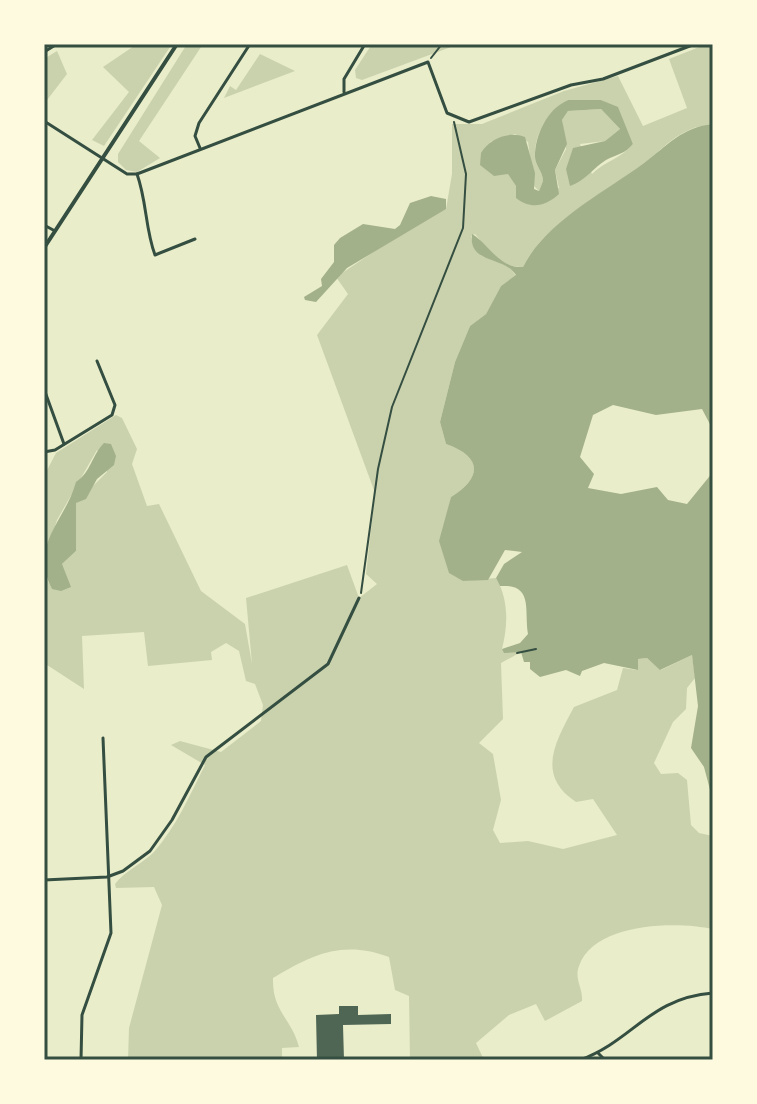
<svg xmlns="http://www.w3.org/2000/svg" width="757" height="1104" font-family="Manrope,sans-serif">
	<style>
		.green { fill: #cad2ad; fill-rule: evenodd }
		.water { fill: #a3b18a }
		.building { fill: #4f6655 }
		.lines { fill: none; stroke-linecap: round; stroke-linejoin: round }
		.path { stroke: #344e41; stroke-width: 2 }
		.minor { stroke: #344e41; stroke-width: 3 }
		.secondary { stroke: #344e41; stroke-width: 4 }
		.neatline { fill: none; stroke: #344e41; stroke-width: 3 }
	</style>
	<rect width="100%" height="100%" fill="#e9edc9"/>
	<g class="green">
		<path d="M137,44H172L104,146L92,140L129,92L103,67Z"/>
		<path d="M187,44H203L139,141L160,158L137,172L126,170L118,162V154Z"/>
		<path d="M372,44H459L362,80L356,78L355,70Z"/>
		<path d="M707,44H713V124C705,125 697,126 689,130C671,138 660,151 644,163C607,191 543,224 523,267C502,268 487,249 475,234L471,236C476,265 503,254 516,276L501,286L486,314L470,326L455,362L440,422L446,444C483,457 482,478 451,497L447,515L463,581L496,578C509,600 508,625 502,649L521,652L501,663L503,719L479,743L493,754L501,800L493,830L500,843L528,841L563,849L617,835L593,799L576,802C535,775 556,741 574,707L617,690L623,668L637,670L638,659L647,658L661,670L692,655L695,678L687,688L686,709L673,722L654,763L661,774L678,773L687,780L691,825L699,833L713,836V929C677,921 594,922 579,966C574,979 583,988 582,1001L545,1021L536,1004L509,1015L476,1043L484,1060H410L409,996L395,990L389,957C343,940 313,954 273,978C272,1012 291,1017 299,1047L282,1048V1060H128L129,1028L162,905L154,887L116,888L115,884C126,870 142,864 154,852C176,827 190,795 205,765L171,745L180,741L221,752L261,721L263,705L255,684L246,681L239,651L226,643L211,652L212,660L148,666L144,632L82,636L84,689L44,663V573L52,589L62,564L76,551V503L107,472L97,450L57,520L44,565V476L56,453L116,415L122,418L137,449L132,464L147,506L159,504L201,591L245,624L252,664L246,598L347,565L359,598L377,584L366,574L375,493L317,335L348,294L336,277L420,221L446,209L452,174V124H482L564,91L618,76L643,126L687,108L669,59ZM568,100H601L618,108L633,144C622,158 605,161 592,174L580,144L605,141L620,129L601,109L568,111L562,120L566,149L555,170L559,188L516,198V186L490,142L515,134L528,142L534,186L539,191L543,181C543,172 535,165 535,157C534,134 548,110 568,100Z"/>
		<path d="M57,51L67,74L44,104V59Z"/>
		<path d="M260,54L295,71L224,98L230,86L236,90Z"/>
	</g>
	<g class="water">
		<path d="M568,100H601L618,107L633,144C625,154 617,154 606,160C593,168 585,181 570,186L566,169L573,148L605,141L620,129L601,109L568,111L562,120L567,144L555,170L559,194C546,206 531,210 516,198V186L508,174L494,176L480,165L481,153C490,138 509,131 525,137L535,173L534,189L539,191L543,181C543,172 535,165 535,157C535,135 547,109 568,100Z"/>
		<path d="M713,124V430L702,409L656,415L613,405L593,415L580,457L594,474L588,488L621,494L657,487L668,500L687,504L713,472V801L704,767L691,748L698,706L692,655L660,670L647,658L638,659V670L604,663L582,671L580,676L566,670L540,677L530,669V662H524L521,652L504,653L502,649L520,643L528,634C524,610 534,584 500,586L496,578L504,564L522,552L505,550L488,580L463,581L449,573L439,541L451,497C482,478 483,457 446,444L440,422L455,362L470,326L486,314L501,286L516,275C504,256 468,264 472,234C488,243 498,268 523,267C545,222 605,192 644,163C667,146 682,127 713,124Z"/>
		<path d="M431,196L446,199V209L347,268L316,302L305,300L304,297L322,286L321,279L334,262V245L340,238L363,224L395,229L400,225L410,203Z"/>
		<path d="M104,443L111,444L116,456L114,465L97,479L86,499L76,503V551L62,564L71,587L61,591L52,589C29,544 65,522 76,482C91,472 92,455 104,443Z"/>
	</g>
	<path class="building" d="M339,1006H358V1015L391,1014V1024L343,1025L344,1060H317L316,1015L339,1014Z"/>
	<g class="lines">
		<g class="path">
			<path d="M431,58L442,44"/>
			<path d="M361,593L378,469L392,407L463,228L466,174L454,122"/>
			<path d="M517,653L536,649"/>
		</g>
		<g class="minor">
			<path d="M44,52L57,44"/>
			<path d="M344,92V79L365,44"/>
			<path d="M44,121L127,174H137L428,62L447,113L469,122L571,85L603,79L695,44"/>
			<path d="M200,148L195,136L199,123L250,44"/>
			<path d="M137,174C147,202 145,228 155,255L195,239"/>
			<path d="M44,225L55,231"/>
			<path d="M44,389L64,444"/>
			<path d="M44,452L55,450L112,415L115,405L97,361"/>
			<path d="M44,880L107,877L123,871L150,851L172,820L206,757L328,664L359,598"/>
			<path d="M598,1053L605,1060"/>
			<path d="M81,1060L82,1015L111,933L103,738"/>
			<path d="M580,1060C634,1040 649,998 713,993"/>
		</g>
		<path class="secondary" d="M44,248L177,44"/>
	</g>
	<rect width="757" height="1104" fill="none" stroke="#fefae0" stroke-width="92"/>
	<rect x="46" y="46" width="665" height="1012" class="neatline"/>
</svg>
